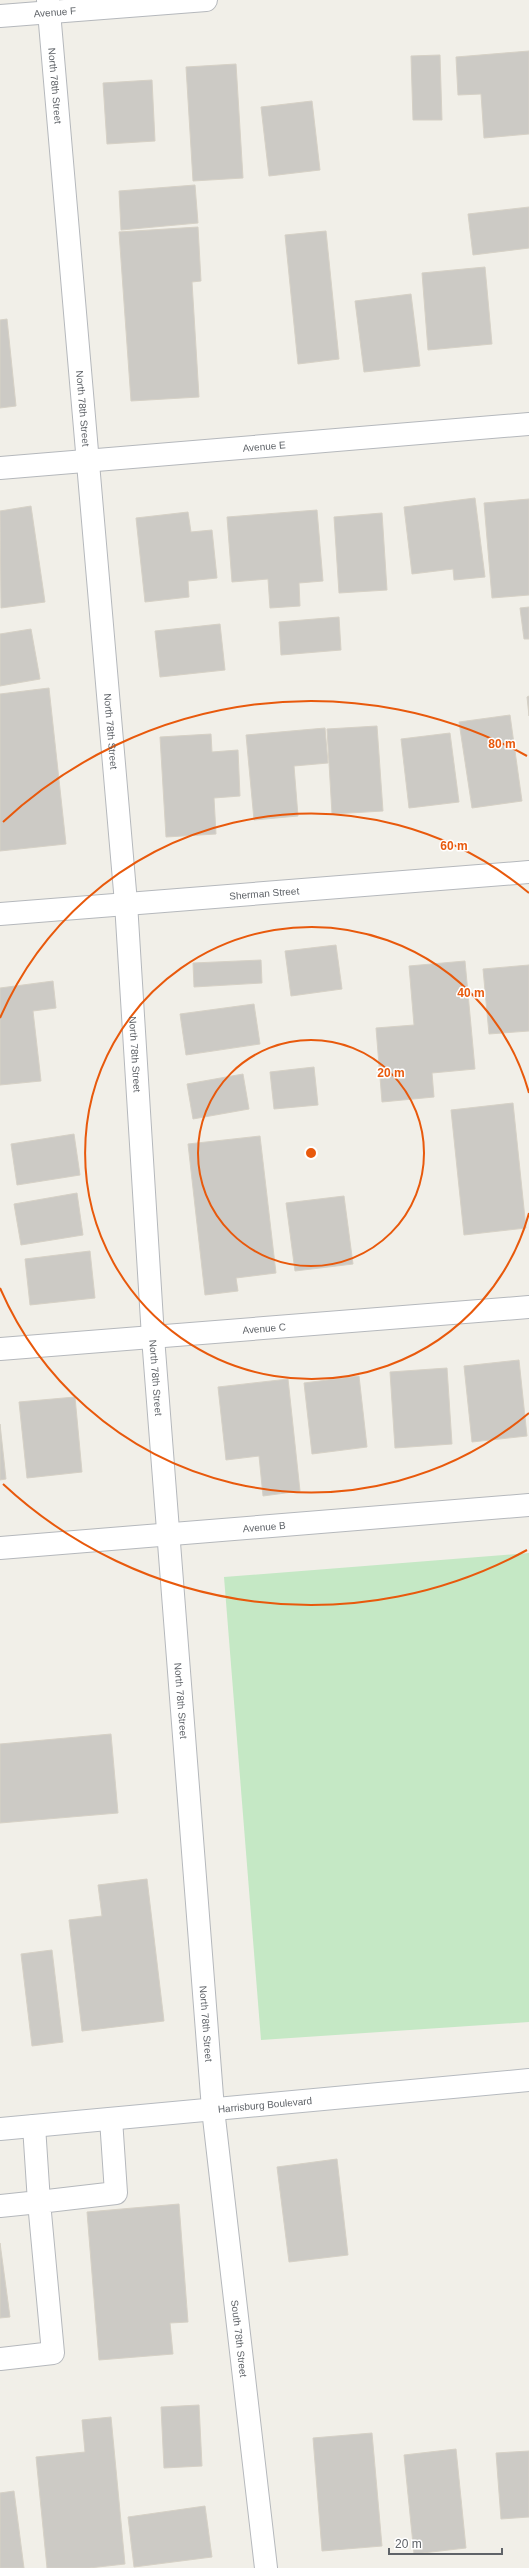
<svg xmlns="http://www.w3.org/2000/svg" width="529" height="2568" font-family="Helvetica,sans-serif">
	<style>
		.green { fill: #c5e8c5 }
		.building { fill: #cccac5; stroke: #d6d1c6 }
		.lines { fill: none; stroke-linecap: round; stroke-linejoin: round }
		.service-casing { stroke: #b5b8bc; stroke-width: 24 }
		.minor-casing { stroke: #b5b8bc; stroke-width: 24 }
		.tertiary-casing { stroke: #b5b8bc; stroke-width: 24 }
		.secondary-casing { stroke: #b6babf; stroke-width: 24 }
		.service { stroke: #fff; stroke-width: 22 }
		.minor { stroke: #fff; stroke-width: 22 }
		.tertiary { stroke: #fff; stroke-width: 22 }
		.secondary { stroke: #fff; stroke-width: 22 }
		.ring { fill: none; stroke: #e8590c; stroke-width: 2 }
		.labels { text-anchor: middle; dominant-baseline: central; stroke-width: 3; stroke-linejoin: round; paint-order: stroke }
		.street-label { font-size: 10px; fill: #5f6368; stroke: #fff }
		.centre { fill: #e8590c; stroke: #fff; stroke-width: 2 }
		.ring-label { font-size: 12px; text-anchor: middle; font-weight: bold; fill: #e8590c; stroke: #fff; stroke-width: 3; stroke-linejoin: round; paint-order: stroke }
	</style>
	<rect width="100%" height="100%" fill="#f1efe8"/>
	<path class="green" d="M529,1553V2022L261,2040L224,1577Z"/>
	<g class="building">
		<path d="M529,51V134L484,138L481,94L458,95L456,57Z"/>
		<path d="M440,55L442,120H413L411,56Z"/>
		<path d="M236,64L243,178L193,181L186,67Z"/>
		<path d="M152,80L155,141L107,144L103,83Z"/>
		<path d="M312,101L320,170L269,176L261,107Z"/>
		<path d="M195,185L198,223L121,230L119,191Z"/>
		<path d="M529,207V248L473,255L468,214Z"/>
		<path d="M198,227L201,281L192,282L199,397L131,401L119,232Z"/>
		<path d="M326,231L339,359L298,364L285,235Z"/>
		<path d="M485,267L492,344L428,350L422,273Z"/>
		<path d="M411,294L420,366L364,372L355,301Z"/>
		<path d="M7,319L16,406L0,408V320Z"/>
		<path d="M475,498L485,577L454,580L453,569L412,574L404,507Z"/>
		<path d="M529,499V595L492,598L484,503Z"/>
		<path d="M31,506L45,602L1,608L0,511Z"/>
		<path d="M317,510L323,581L299,583L300,606L270,608L268,579L232,582L227,517Z"/>
		<path d="M188,512L191,532L212,530L217,578L188,581L189,597L145,602L136,518Z"/>
		<path d="M382,513L387,590L339,593L334,517Z"/>
		<path d="M529,607V639H524L520,608Z"/>
		<path d="M339,617L341,650L281,655L279,622Z"/>
		<path d="M220,624L225,670L160,677L155,631Z"/>
		<path d="M31,629L40,679L0,686V634Z"/>
		<path d="M49,688L66,844L0,851V694Z"/>
		<path d="M529,696V716L527,697Z"/>
		<path d="M510,715L522,801L472,808L459,722Z"/>
		<path d="M377,726L383,811L332,814L327,729Z"/>
		<path d="M325,728L328,763L294,766L298,816L254,820L246,735Z"/>
		<path d="M450,733L459,802L409,808L401,739Z"/>
		<path d="M211,734L212,752L238,750L240,796L214,798L216,834L166,837L160,737Z"/>
		<path d="M336,945L342,989L291,996L285,951Z"/>
		<path d="M261,960L262,983L194,987L193,963Z"/>
		<path d="M465,961L475,1069L432,1073L434,1097L382,1102L376,1028L414,1025L409,966Z"/>
		<path d="M529,965V1031L489,1034L483,969Z"/>
		<path d="M53,981L56,1008L33,1011L41,1081L0,1085V988Z"/>
		<path d="M254,1004L260,1044L186,1055L180,1014Z"/>
		<path d="M314,1067L318,1105L274,1109L270,1072Z"/>
		<path d="M243,1074L249,1109L193,1119L187,1084Z"/>
		<path d="M513,1103L526,1228L464,1235L451,1110Z"/>
		<path d="M74,1134L80,1175L17,1185L11,1144Z"/>
		<path d="M260,1136L276,1273L236,1278L238,1291L205,1295L188,1144Z"/>
		<path d="M77,1193L83,1235L21,1245L14,1204Z"/>
		<path d="M344,1196L353,1264L295,1271L286,1203Z"/>
		<path d="M90,1251L95,1298L30,1305L25,1259Z"/>
		<path d="M519,1360L527,1436L472,1442L464,1366Z"/>
		<path d="M447,1368L452,1444L395,1448L390,1372Z"/>
		<path d="M359,1376L367,1447L312,1454L304,1383Z"/>
		<path d="M288,1379L300,1491L263,1496L259,1456L226,1460L218,1387Z"/>
		<path d="M75,1397L82,1472L27,1478L19,1402Z"/>
		<path d="M0,1424L6,1479L0,1480Z"/>
		<path d="M111,1734L118,1813L0,1823V1744Z"/>
		<path d="M147,1879L164,2021L82,2031L69,1920L102,1916L98,1885Z"/>
		<path d="M52,1950L63,2042L32,2046L21,1954Z"/>
		<path d="M337,2159L348,2255L289,2262L277,2167Z"/>
		<path d="M179,2204L188,2322L170,2323L173,2354L99,2360L87,2212Z"/>
		<path d="M0,2243L10,2317L0,2318Z"/>
		<path d="M199,2405L202,2466L164,2468L161,2407Z"/>
		<path d="M111,2417L125,2564L89,2568H47L36,2457L85,2452L82,2420Z"/>
		<path d="M372,2433L382,2546L322,2551L313,2438Z"/>
		<path d="M456,2449L466,2548L414,2554L404,2455Z"/>
		<path d="M529,2451V2517L501,2519L496,2453Z"/>
		<path d="M14,2491L24,2568H0V2493Z"/>
		<path d="M205,2506L212,2557L134,2567L128,2517Z"/>
	</g>
	<g class="lines">
		<g class="service-casing">
			<g id="service">
				<path d="M0,2206L39,2202L34,2126"/>
				<path d="M0,2359L53,2353L39,2202L116,2193L111,2119"/>
			</g>
		</g>
		<g class="minor-casing">
			<g id="minor">
				<path id="s1" d="M0,16L206,0"/>
				<path id="s2" d="M0,468L529,424"/>
				<path id="s3" d="M0,914L529,872"/>
				<path id="s4" d="M0,1349L529,1307"/>
				<path id="s5" d="M0,1548L529,1505"/>
				<path id="s6" d="M213,2109L266,2568"/>
			</g>
		</g>
		<g class="tertiary-casing">
			<g id="tertiary">
				<path id="s7" d="M48,0L126,903L153,1337L213,2109"/>
			</g>
		</g>
		<g class="secondary-casing">
			<g id="secondary">
				<path id="s8" d="M0,2129L529,2080"/>
			</g>
		</g>
		<use href="#service" class="service"/>
		<use href="#minor" class="minor"/>
		<use href="#tertiary" class="tertiary"/>
		<use href="#secondary" class="secondary"/>
	</g>
	<g class="ring">
		<circle cx="311" cy="1153" r="113"/>
		<path d="M529 1213A226 226 0 1 1 529 1093"/>
		<path d="M529 1413A339 339 0 0 1 0 1288M0 1018A339 339 0 0 1 529 893"/>
		<path d="M527 1550A452 452 0 0 1 3 1484M3 822A452 452 0 0 1 527 756"/>
	</g>
	<g class="labels">
		<g class="street-label">
			<text stroke="none"><textPath href="#s1" startOffset="55">Avenue F</textPath></text>
			<text stroke="none"><textPath href="#s7" startOffset="86">North 78th Street</textPath></text>
			<text stroke="none"><textPath href="#s7" startOffset="410">North 78th Street</textPath></text>
			<text stroke="none"><textPath href="#s2" startOffset="265">Avenue E</textPath></text>
			<text stroke="none"><textPath href="#s7" startOffset="734">North 78th Street</textPath></text>
			<text stroke="none"><textPath href="#s3" startOffset="265">Sherman Street</textPath></text>
			<text stroke="none"><textPath href="#s7" startOffset="1058">North 78th Street</textPath></text>
			<text stroke="none"><textPath href="#s4" startOffset="265">Avenue C</textPath></text>
			<text stroke="none"><textPath href="#s7" startOffset="1382">North 78th Street</textPath></text>
			<text stroke="none"><textPath href="#s5" startOffset="265">Avenue B</textPath></text>
			<text stroke="none"><textPath href="#s7" startOffset="1706">North 78th Street</textPath></text>
			<text stroke="none"><textPath href="#s7" startOffset="2030">North 78th Street</textPath></text>
			<text stroke="none"><textPath href="#s8" startOffset="266">Harrisburg Boulevard</textPath></text>
			<text stroke="none"><textPath href="#s6" startOffset="231">South 78th Street</textPath></text>
		</g>
	</g>
	<circle cx="311" cy="1153" r="6" class="centre"/>
	<g class="ring-label">
		<text x="502" y="748">80 m</text>
		<text x="454" y="850">60 m</text>
		<text x="471" y="997">40 m</text>
		<text x="391" y="1077">20 m</text>
	</g>
	<path d="M389 2548v6h113v-6" fill="none" stroke="#5f6368" stroke-width="2"/>
	<text x="395" y="2548" font-size="12" fill="#5f6368" stroke="#ffffff" stroke-width="3" paint-order="stroke">20 m</text>
</svg>
